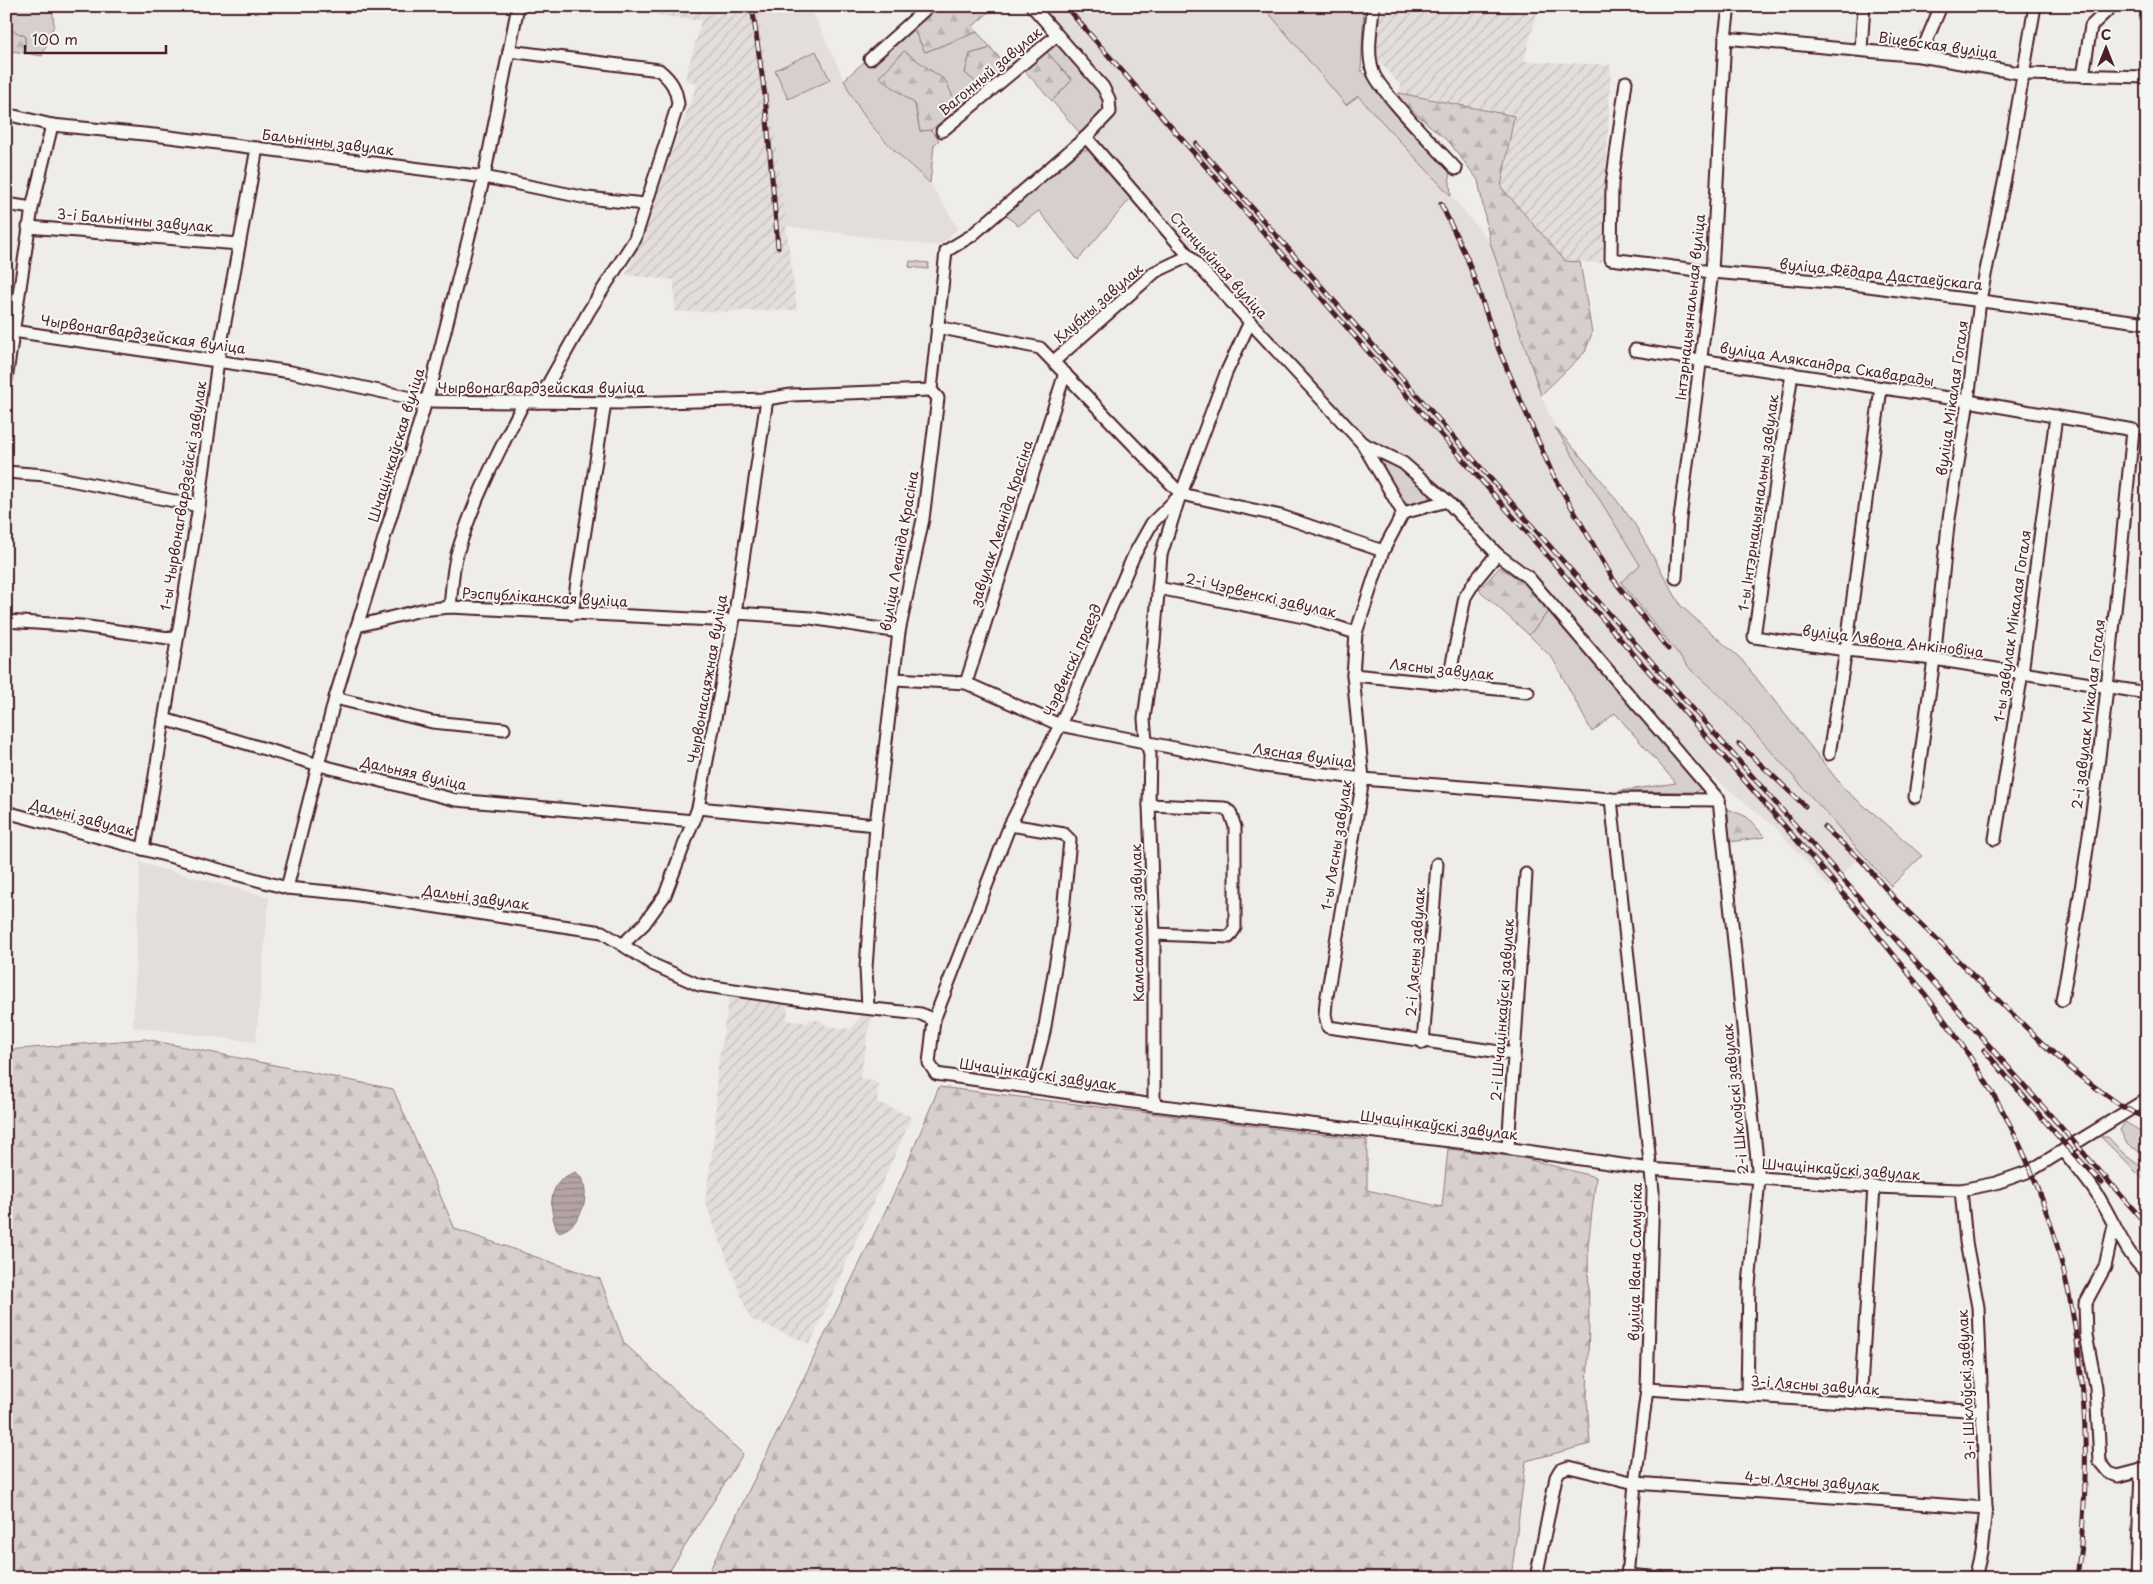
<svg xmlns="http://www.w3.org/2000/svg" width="2153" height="1584" font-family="'Playpen Sans',sans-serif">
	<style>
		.built { fill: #e3dedc }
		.industrial { fill: url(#industrial-furrows) }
		.grass { fill: #d7cfce; stroke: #90777c }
		.forest { fill: url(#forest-firs); stroke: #90777c }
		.water { fill: url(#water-rules); stroke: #8a6f74 }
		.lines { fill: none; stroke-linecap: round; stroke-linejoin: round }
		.minor-casing { stroke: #4a1f2b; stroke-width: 15 }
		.minor { stroke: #f6f6f2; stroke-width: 11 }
		.rail-casing { stroke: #4a1f2b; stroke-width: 5 }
		.rail { stroke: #f6f6f2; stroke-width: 3; stroke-dasharray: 9; stroke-linecap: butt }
		.labels { text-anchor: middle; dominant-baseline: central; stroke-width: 4; stroke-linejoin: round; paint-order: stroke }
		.street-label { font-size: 14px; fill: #4a1f2b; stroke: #f6f6f2 }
	</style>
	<defs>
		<pattern id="industrial-furrows" width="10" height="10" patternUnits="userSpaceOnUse" patternTransform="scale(1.25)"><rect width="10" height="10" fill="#e3dedc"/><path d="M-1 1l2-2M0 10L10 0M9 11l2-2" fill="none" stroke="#c4bebd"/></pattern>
		<pattern id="forest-firs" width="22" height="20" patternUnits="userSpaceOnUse" patternTransform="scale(1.25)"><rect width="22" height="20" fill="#d7cfce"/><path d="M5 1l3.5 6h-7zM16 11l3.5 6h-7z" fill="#bab1b1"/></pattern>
		<pattern id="water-rules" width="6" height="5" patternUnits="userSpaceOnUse" patternTransform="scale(1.25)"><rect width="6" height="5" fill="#b4a4a5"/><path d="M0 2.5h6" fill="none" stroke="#948587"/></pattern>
	</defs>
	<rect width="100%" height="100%" fill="#efedea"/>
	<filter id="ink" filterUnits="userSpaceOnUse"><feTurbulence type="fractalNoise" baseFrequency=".02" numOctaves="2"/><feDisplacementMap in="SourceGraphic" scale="10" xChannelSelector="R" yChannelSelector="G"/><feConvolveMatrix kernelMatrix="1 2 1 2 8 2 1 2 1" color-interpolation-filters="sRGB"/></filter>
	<g filter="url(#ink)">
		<g class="built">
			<path d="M758,6H810L851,95L879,137L930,183L958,228L942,244L936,246L785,226Z"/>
			<path d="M1024,6H1263L1346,105L1358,96L1451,196L1490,242L1541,395L1555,427L1641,565L1622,582L1691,670L1727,702L1863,854L1829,887L1774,826L1703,769L1537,578L1504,553L1453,499L1363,440L1087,127L1097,118L1099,89Z"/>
			<path d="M140,863L269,897L256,1042L133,1027Z"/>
		</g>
		<g class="industrial">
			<path d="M758,6L797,310L675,312L674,280L626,275L697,84L685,80L701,21L596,6Z"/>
			<path d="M1379,6H1539L1524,61L1611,65L1602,263L1565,261L1501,187L1514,116L1399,93L1401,86L1375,57Z"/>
			<path d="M730,992L788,1001L787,1020L808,1023L809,1019L823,1021V1024L828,1026L851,1029L862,1013L872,1014L860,1078L878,1083L877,1102L912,1117L810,1344L750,1319L705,1202L715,1131L717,1071Z"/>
		</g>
		<g class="grass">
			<path d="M6,6H52L54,25L42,56L25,53V36L6,28Z"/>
			<path d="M1263,6H1364L1361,70L1449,170L1451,196L1358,96L1346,105Z"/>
			<path d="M913,28L925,52L977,32L991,48L970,54L965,73L983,88L958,108L945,81L879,76L915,104L920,131L931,130L939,140L934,145L930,183C894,151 864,125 844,80L864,62L872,66Z"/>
			<path d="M1055,43L1099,89L1104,108L1097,118L1080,133L1052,101L1072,80L1045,50Z"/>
			<path d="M816,51L830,80L788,99L775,70Z"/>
			<path d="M1083,150H1089L1131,198L1078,260L1039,211L1018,226L1005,214Z"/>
			<path d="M910,261L929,263L928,269L909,267Z"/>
			<path d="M1555,427L1598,476L1634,523L1681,606L1741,659L1846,791L1883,821L1922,856L1891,886L1727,702L1691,670L1621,582L1640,565Z"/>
			<path d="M1376,459L1398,467L1430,494L1428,500L1411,505L1404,503Z"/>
			<path d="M1549,611L1703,787L1696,792L1620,791L1676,783L1615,713L1592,732L1553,659L1529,635Z"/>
			<path d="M2125,1122L2147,1135V1156L2127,1144L2120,1130Z"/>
			<path d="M2101,1137H2108L2125,1155L2147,1171V1183Z"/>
		</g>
		<g class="forest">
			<path d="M937,6H996L973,26L977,32L925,52L913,28Z"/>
			<path d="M6,28L25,36V53L6,50Z"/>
			<path d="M991,48L1008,68L983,88L965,73L970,54Z"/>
			<path d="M1045,50L1072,80L1052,101L1023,69Z"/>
			<path d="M904,51L946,81L958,108L931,130L920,131L915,104L879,77Z"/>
			<path d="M1399,93L1514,116L1501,187L1565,261L1580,262L1592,333L1585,352L1541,395L1490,242L1478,180L1450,143L1400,100Z"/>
			<path d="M1500,567L1527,585L1549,611L1529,635L1479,590Z"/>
			<path d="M1728,809L1747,817L1765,837L1729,842Z"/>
			<path d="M145,1039L393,1089L455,1229L600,1279L624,1343L743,1454L665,1578H6V1050Z"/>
			<path d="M939,1087L1367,1140V1190L1442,1207L1448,1149L1519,1157L1596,1177L1588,1246L1589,1322L1587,1399L1590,1444L1526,1461L1511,1578H706L901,1179Z"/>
		</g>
		<path class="water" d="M576,1172C595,1188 582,1228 558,1232C548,1210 547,1180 576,1172Z"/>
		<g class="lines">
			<g class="minor-casing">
				<g id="minor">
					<path d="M1032,6L1103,87L1109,99L1110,112L1086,137L1189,256L1362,443L1403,513L1383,551L1356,633L1353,675L1363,779L1326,1002L1325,1015L1328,1027L1514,1054"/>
					<path d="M1373,6C1372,27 1366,51 1373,72C1379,91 1439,150 1456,169"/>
					<path d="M1725,38L1920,56L2025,74L2147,77"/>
					<path d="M1861,49L1864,6"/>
					<path d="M509,51L659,70C672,81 676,88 678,104L635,239L589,311L538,402"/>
					<path d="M1920,56L1941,6"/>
					<path d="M870,59L929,6"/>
					<path d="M2083,76L2091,26L2112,6"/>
					<path d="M1626,82L1612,184L1611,259L1712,272L1853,284L2147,323"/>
					<path d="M6,114L52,125L154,135L484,177L587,198L645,204"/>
					<path d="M942,131L1057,35"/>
					<path d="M6,204L32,208"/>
					<path d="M28,227L239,244"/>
					<path d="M1250,322L1226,373L1181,494L1152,523L1134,555L1060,725L1010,825L934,1020L929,1063L936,1074L1154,1105L1491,1146L1650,1169L1874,1187L1961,1190L1996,1183L2030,1171L2147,1099"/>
					<path d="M937,327L1040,348L1181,494"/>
					<path d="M6,330L291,372L425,401L627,403L767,399L791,395L931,390"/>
					<path d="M1635,350L1968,401L2133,430C2114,621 2098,812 2062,1000"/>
					<path d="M1054,361L1155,272L1189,256"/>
					<path d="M1792,373L1754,637L1846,650L1934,659L2147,693"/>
					<path d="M6,380L32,208L52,125"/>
					<path d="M1362,443L1403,463L1447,501L1497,554L1529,578L1719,800"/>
					<path d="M6,472L45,475L199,506"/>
					<path d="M1181,494L1281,516L1383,551"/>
					<path d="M1403,513L1447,501"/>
					<path d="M1676,578L1680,518L1712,272L1725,38L1729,6"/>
					<path d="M1158,588L1309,618L1356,633"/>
					<path d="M450,607C452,590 452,571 457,554C473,501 499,451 524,402"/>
					<path d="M735,613L811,618L899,632"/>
					<path d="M572,614L605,403"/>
					<path d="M6,621L81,626L176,639"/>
					<path d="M357,626L421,610L450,607L733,621"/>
					<path d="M1353,675L1528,692"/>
					<path d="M895,679L966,683L1060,725L1264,766L1363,779L1611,799L1719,800"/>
					<path d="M966,683L1065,373"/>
					<path d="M1448,684L1465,597L1475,581L1497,554"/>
					<path d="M335,698L432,722L504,729"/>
					<path d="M164,719L319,765L456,800L694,821"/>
					<path d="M1829,754L1846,650L1881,388"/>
					<path d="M1915,797L1934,659L1948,525L1968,401L1980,300L2007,168L2035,6"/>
					<path d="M1611,799L1653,1191L1647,1389L1635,1483L1627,1578"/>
					<path d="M1719,800L1759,1179L1749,1285L1747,1396"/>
					<path d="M1149,805L1224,808L1230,812L1235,827V928L1229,937L1154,934"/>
					<path d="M698,808L876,825"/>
					<path d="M6,812L287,888L351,894L602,932L654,965L699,985L854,1007L921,1014L934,1020"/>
					<path d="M1010,825L1064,834L1070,840L1061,932L1044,1032L1030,1088"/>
					<path d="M1995,839L2022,673L2056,416"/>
					<path d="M143,849L199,506L218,360L257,148"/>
					<path d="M287,888L335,698L432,382L484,177L518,6"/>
					<path d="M623,944L644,924L665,895L698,808L735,613L767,399"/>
					<path d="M868,1008L866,968L876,825L899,632L923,519L938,398L931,390L946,251L971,236L1086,137"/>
					<path d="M1423,1043L1437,864"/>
					<path d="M1154,1105V934L1149,805L1150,754L1146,741L1144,719L1154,643L1161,555L1180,495"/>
					<path d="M1508,1148L1526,874"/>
					<path d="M2064,1151C2076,1167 2091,1183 2101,1201C2116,1226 2125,1253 2147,1273"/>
					<path d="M1961,1190L1966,1242L1978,1307L1986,1508L1981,1553L1975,1578"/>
					<path d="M2114,1225L2105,1267L2085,1304L2086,1335L2096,1387L2100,1462L2109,1473L2118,1476L2141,1470"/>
					<path d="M1647,1389L1982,1411"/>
					<path d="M1860,1403L1874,1187"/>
					<path d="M1627,1575L1662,1578"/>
					<path d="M1536,1578L1556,1477L1560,1470L1569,1467L1635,1483L1986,1508"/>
					<path d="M2137,1578L2141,1470L2147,1469"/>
				</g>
			</g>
			<use href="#minor" class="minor"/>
			<g class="rail-casing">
				<g id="rail">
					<path d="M752,6L765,96L778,247"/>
					<path d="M1065,6L1830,878C1886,945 1944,1012 1989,1087C2077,1233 2100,1411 2077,1578"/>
					<path d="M1196,144L2147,1225"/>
					<path d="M1441,204L1467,258L1499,350L1552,473L1613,579L1668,649"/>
					<path d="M1739,744L1805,806"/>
					<path d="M1824,827L1862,861L1893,897L2043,1044L2081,1077L2123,1107L2147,1119"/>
					<path d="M1984,1050L2068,1148L2102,1183"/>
				</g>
			</g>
			<use href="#rail" class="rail"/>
		</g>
	</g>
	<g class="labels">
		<g class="street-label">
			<text transform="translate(1938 45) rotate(8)">Віцебская вуліца</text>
			<text transform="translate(990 71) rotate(-40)">Вагонный завулак</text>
			<text transform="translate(328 142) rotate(7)">Бальнічны завулак</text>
			<text transform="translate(135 220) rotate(5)">3-і Бальнічны завулак</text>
			<text transform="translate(1219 265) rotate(48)">Станцыйная вуліца</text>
			<text transform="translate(1881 274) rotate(6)">вуліца Фёдара Дастаеўскага</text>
			<text transform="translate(1098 303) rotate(-41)">Клубны завулак</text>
			<text transform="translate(1690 307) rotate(-84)">Інтэрнацыянальная вуліца</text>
			<text transform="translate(143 334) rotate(8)">Чырвонагвардзейская вуліца</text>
			<text transform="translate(1827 364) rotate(9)">вуліца Аляксандра Скаварады</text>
			<text x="541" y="387">Чырвонагвардзейская вуліца</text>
			<text transform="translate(1952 398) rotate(-82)">вуліца Мікалая Гогаля</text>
			<text transform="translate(396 445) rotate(-73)">Шчацінкаўская вуліца</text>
			<text transform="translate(183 496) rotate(-81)">1-ы Чырвонагвардзейскі завулак</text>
			<text transform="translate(1758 503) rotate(-82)">1-ы Інтэрнацыянальны завулак</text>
			<text transform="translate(1001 523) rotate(-72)">завулак Леаніда Красіна</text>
			<text transform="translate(899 551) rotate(-80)">вуліца Леаніда Красіна</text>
			<text transform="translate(1261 595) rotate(13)">2-і Чэрвенскі завулак</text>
			<text transform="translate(545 597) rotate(3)">Рэспубліканская вуліца</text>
			<text transform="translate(2012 626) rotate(-82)">1-ы завулак Мікалая Гогаля</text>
			<text transform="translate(1893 641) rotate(7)">вуліца Лявона Анкіновіча</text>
			<text transform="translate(1072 660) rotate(-66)">Чэрвенскі праезд</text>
			<text transform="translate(1442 669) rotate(6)">Лясны завулак</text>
			<text transform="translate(707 679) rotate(-80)">Чырвонасцяжная вуліца</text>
			<text transform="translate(2088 714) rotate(-83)">2-і завулак Мікалая Гогаля</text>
			<text transform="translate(1303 755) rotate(8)">Лясная вуліца</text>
			<text transform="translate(414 773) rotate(13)">Дальняя вуліца</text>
			<text transform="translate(82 817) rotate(15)">Дальні завулак</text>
			<text transform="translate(1336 845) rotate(-81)">1-ы Лясны завулак</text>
			<text transform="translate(476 897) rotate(8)">Дальні завулак</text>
			<text transform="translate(1137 923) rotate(-91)">Камсамольскі завулак</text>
			<text transform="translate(1415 952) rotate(-86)">2-і Лясны завулак</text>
			<text transform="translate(1502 1010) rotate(-86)">2-і Шчацінкаўскі завулак</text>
			<text transform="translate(1038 1074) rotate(8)">Шчацінкаўскі завулак</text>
			<text transform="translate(1735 1099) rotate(-96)">2-і Шклоўскі завулак</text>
			<text transform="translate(1439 1125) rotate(7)">Шчацінкаўскі завулак</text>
			<text transform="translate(1841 1169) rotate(4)">Шчацінкаўскі завулак</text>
			<text transform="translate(1635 1262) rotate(-89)">вуліца Івана Самусіка</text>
			<text transform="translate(1815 1385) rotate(4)">3-і Лясны завулак</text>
			<text transform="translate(1966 1385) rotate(-93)">3-і Шклоўскі завулак</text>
			<text transform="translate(1812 1481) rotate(4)">4-ы Лясны завулак</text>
		</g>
	</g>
	<rect width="2153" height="1584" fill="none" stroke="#f6f6f2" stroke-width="25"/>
	<rect x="12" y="12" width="2128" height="1559" fill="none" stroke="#4a1f2b" stroke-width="2" filter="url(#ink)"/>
	<g transform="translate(2106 48)" stroke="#f6f6f2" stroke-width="4" paint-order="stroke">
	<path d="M0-4L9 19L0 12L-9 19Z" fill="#4a1f2b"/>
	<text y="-8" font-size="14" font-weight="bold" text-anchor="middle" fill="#4a1f2b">С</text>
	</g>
	<path d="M25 45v8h141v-8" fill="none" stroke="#4a1f2b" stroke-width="2.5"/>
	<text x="32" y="45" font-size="15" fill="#4a1f2b" stroke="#f6f6f2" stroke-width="4" paint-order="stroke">100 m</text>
</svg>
